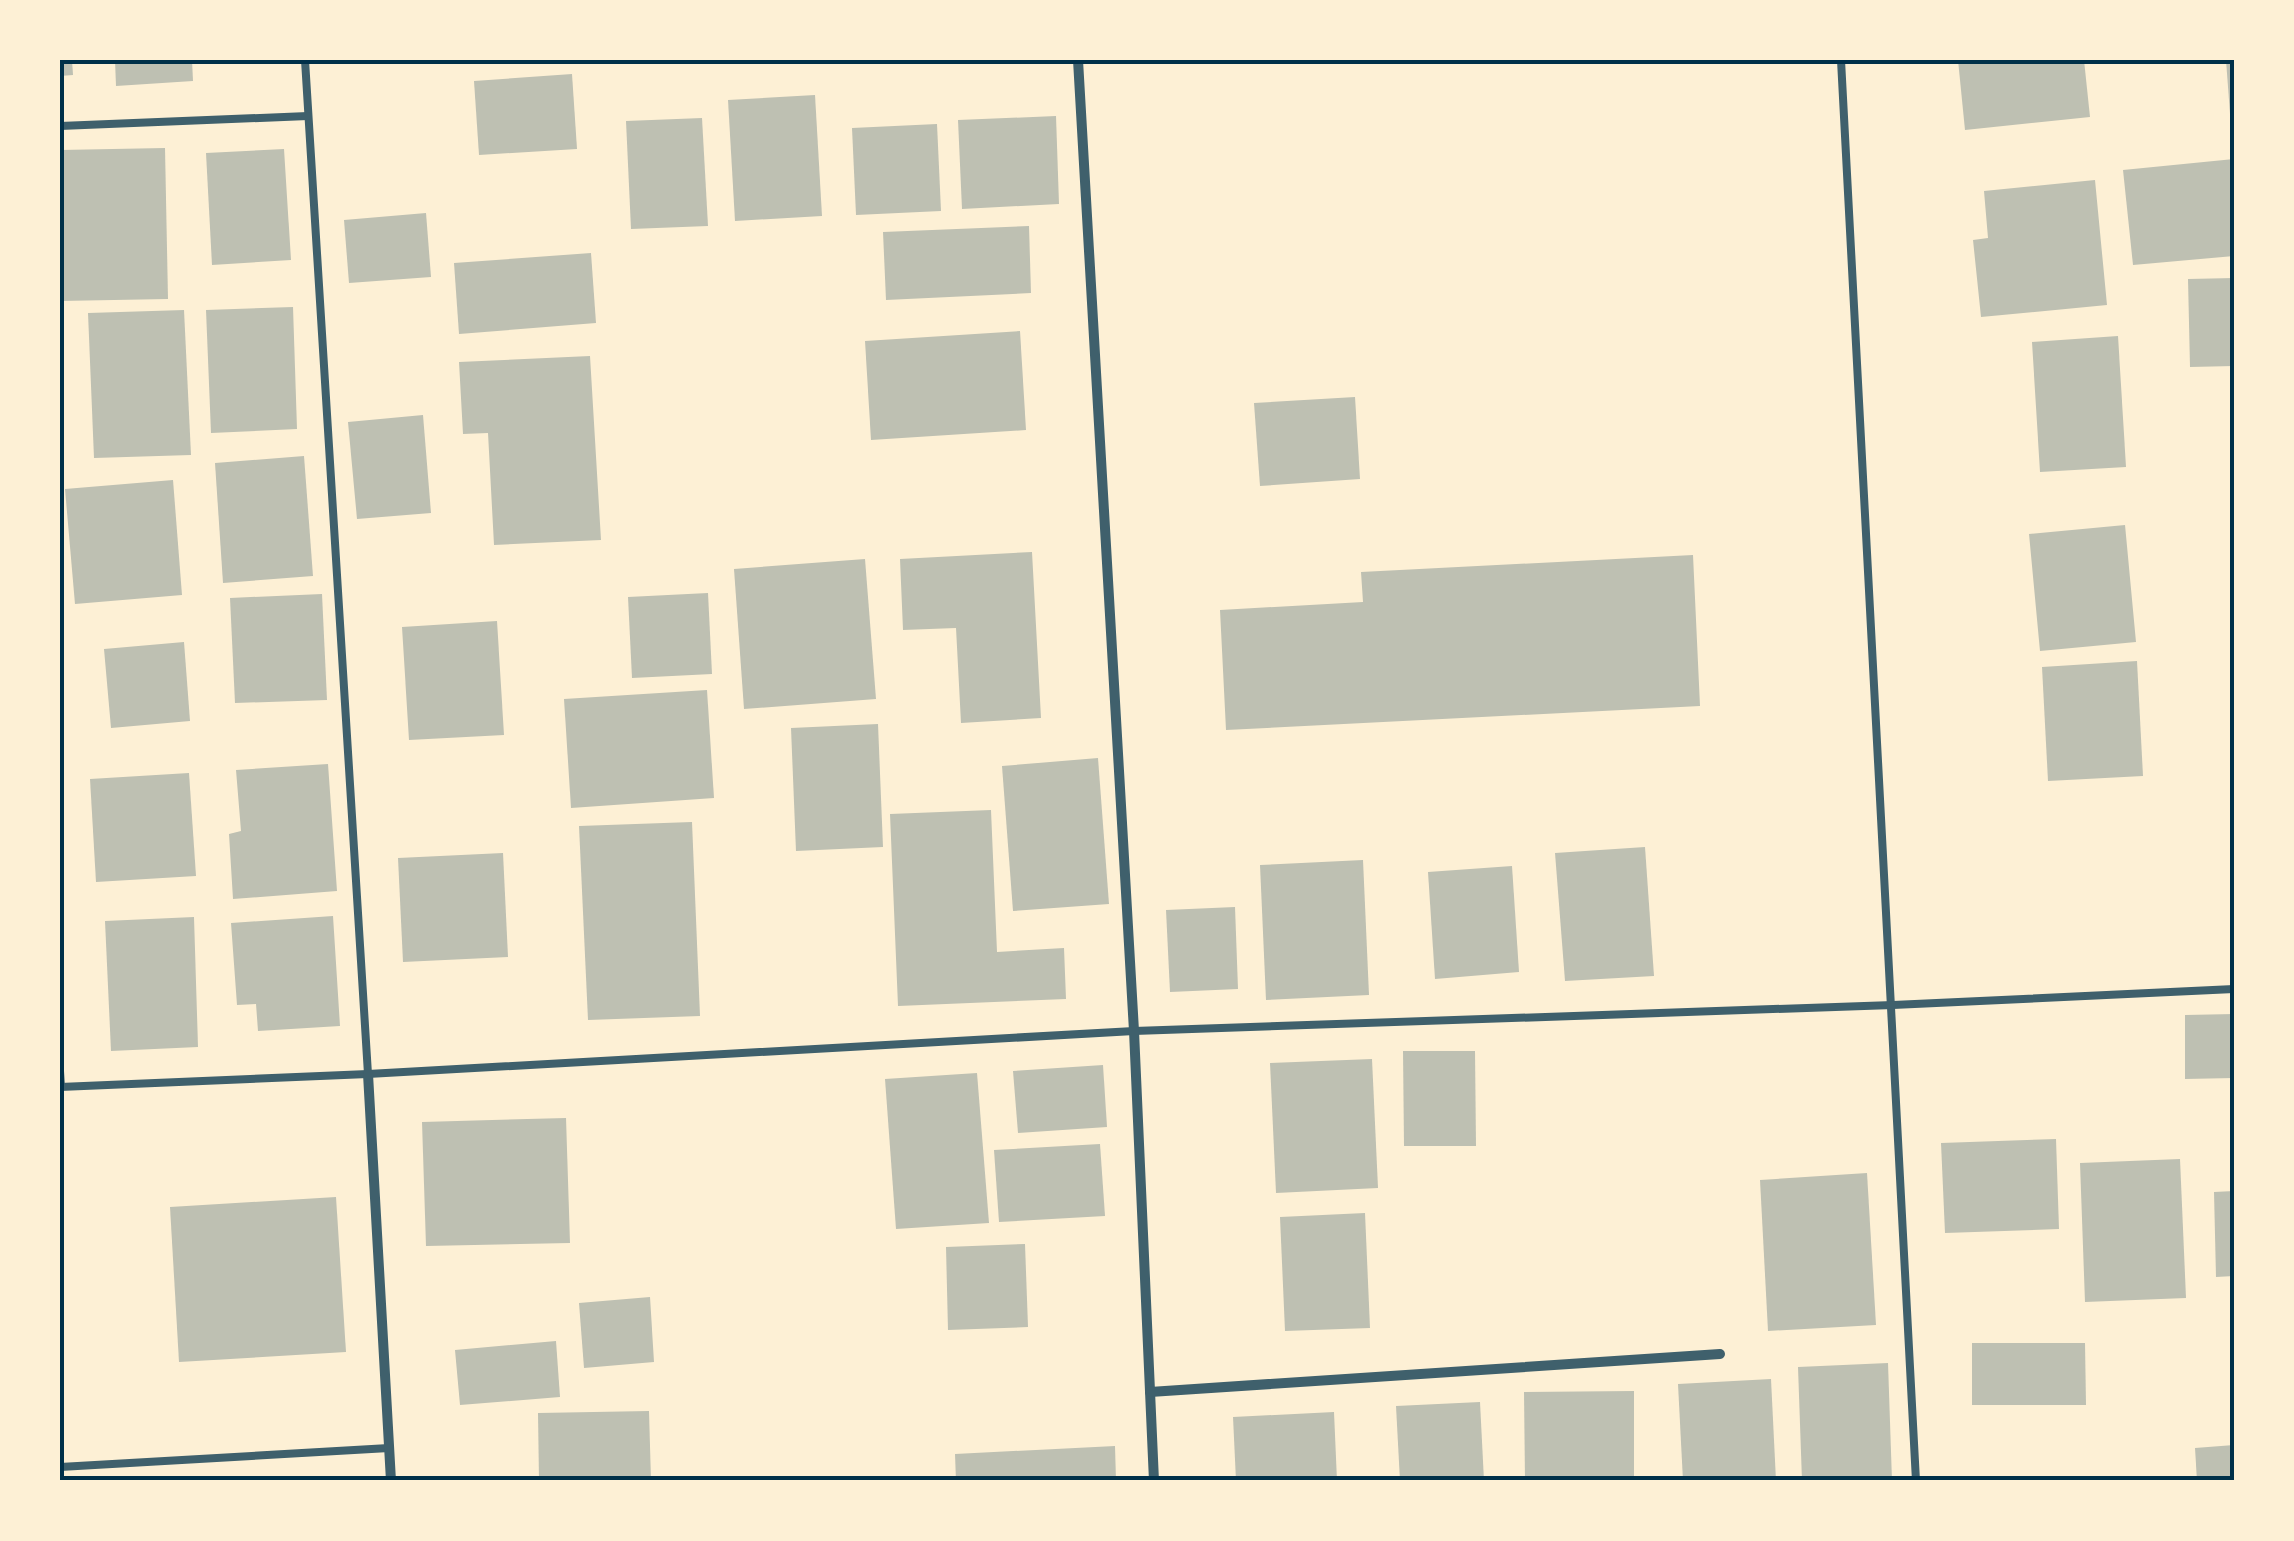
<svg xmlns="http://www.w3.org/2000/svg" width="2294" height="1541" font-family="Quicksand,sans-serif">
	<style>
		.building { fill: #bec0b2 }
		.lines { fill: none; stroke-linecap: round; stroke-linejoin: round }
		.service { stroke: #3f606c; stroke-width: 8 }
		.minor { stroke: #3f606c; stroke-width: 10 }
		.neatline { fill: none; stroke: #003049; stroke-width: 4 }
	</style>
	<rect width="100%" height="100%" fill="#fdf0d5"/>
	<g class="building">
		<path d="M60,60H72L73,75L60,76Z"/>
		<path d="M115,60H192L193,81L116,86Z"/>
		<path d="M1958,60H2084L2090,117L1965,130Z"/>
		<path d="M2226,60H2234V127H2231Z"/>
		<path d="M572,74L577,149L479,155L474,81Z"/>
		<path d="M815,95L822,216L735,221L728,100Z"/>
		<path d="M1056,116L1059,204L962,209L958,120Z"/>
		<path d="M702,118L708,226L631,229L626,121Z"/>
		<path d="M937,124L941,211L856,215L852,128Z"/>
		<path d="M165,148L168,299L60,301V150Z"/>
		<path d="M284,149L291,260L212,265L206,153Z"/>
		<path d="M2234,159V256L2133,265L2123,170Z"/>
		<path d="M2095,180L2107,305L1981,317L1973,240L1988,238L1984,191Z"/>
		<path d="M426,213L431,277L349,283L344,220Z"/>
		<path d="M1029,226L1031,293L886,300L883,232Z"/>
		<path d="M591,253L596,323L459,334L454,263Z"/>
		<path d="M2234,278V366L2190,367L2188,279Z"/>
		<path d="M293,307L297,429L211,433L206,310Z"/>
		<path d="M184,310L191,455L94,458L88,313Z"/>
		<path d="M1020,331L1026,430L871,440L865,341Z"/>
		<path d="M2118,336L2126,467L2040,472L2032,342Z"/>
		<path d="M590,356L601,540L494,545L488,433L463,434L459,362Z"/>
		<path d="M1355,397L1360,479L1260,486L1254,403Z"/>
		<path d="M423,415L431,513L357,519L348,422Z"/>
		<path d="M304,456L313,576L223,583L215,463Z"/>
		<path d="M173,480L182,595L75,604L65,489Z"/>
		<path d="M2125,525L2136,642L2040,651L2029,534Z"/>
		<path d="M1032,552L1041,718L961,723L956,628L903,630L900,559Z"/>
		<path d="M1693,555L1700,706L1226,730L1220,610L1363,602L1361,572Z"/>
		<path d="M865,559L876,699L744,709L734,569Z"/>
		<path d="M708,593L712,674L632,678L628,597Z"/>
		<path d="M322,594L327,700L235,703L230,598Z"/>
		<path d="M497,621L504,735L409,740L402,627Z"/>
		<path d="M184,642L190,721L111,728L104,649Z"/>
		<path d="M2137,661L2143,776L2048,781L2042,667Z"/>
		<path d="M707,690L714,798L571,808L564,699Z"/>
		<path d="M878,724L883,847L796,851L791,728Z"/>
		<path d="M1098,758L1109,904L1013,911L1002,766Z"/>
		<path d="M328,764L337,891L233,899L229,834L241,831L236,770Z"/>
		<path d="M189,773L196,876L96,882L90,779Z"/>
		<path d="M991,810L997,952L1064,948L1066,999L898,1006L890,814Z"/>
		<path d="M692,822L700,1016L588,1020L579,826Z"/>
		<path d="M1645,847L1654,976L1565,981L1555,853Z"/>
		<path d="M503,853L508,957L403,962L398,858Z"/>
		<path d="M1363,860L1369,995L1266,1000L1260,865Z"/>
		<path d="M1512,866L1519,972L1435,979L1428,872Z"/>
		<path d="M1235,907L1238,989L1170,992L1166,910Z"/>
		<path d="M333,916L340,1026L258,1031L256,1004L237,1005L231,923Z"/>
		<path d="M194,917L198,1047L111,1051L105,921Z"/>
		<path d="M2234,1014V1078L2185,1079V1015Z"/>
		<path d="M1403,1051H1475L1476,1146H1404Z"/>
		<path d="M1372,1059L1378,1188L1276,1193L1270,1063Z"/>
		<path d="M1103,1065L1107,1127L1018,1133L1013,1071Z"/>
		<path d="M977,1073L989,1223L896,1229L885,1079Z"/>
		<path d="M566,1118L570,1243L426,1246L422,1122Z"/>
		<path d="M2056,1139L2059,1229L1945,1233L1941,1143Z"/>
		<path d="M1100,1144L1105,1216L999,1222L994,1150Z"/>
		<path d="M2180,1159L2186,1298L2085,1302L2080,1163Z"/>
		<path d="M1867,1173L1876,1325L1768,1331L1760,1180Z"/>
		<path d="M2234,1191V1276L2216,1277L2214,1192Z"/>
		<path d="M336,1197L346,1352L179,1362L170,1207Z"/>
		<path d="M1365,1213L1370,1328L1285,1331L1280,1217Z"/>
		<path d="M1025,1244L1028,1327L948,1330L946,1247Z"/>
		<path d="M650,1297L654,1362L584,1368L579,1303Z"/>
		<path d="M556,1341L560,1397L460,1405L455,1350Z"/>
		<path d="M1972,1343H2085L2086,1405H1972Z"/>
		<path d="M1888,1363L1892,1481H1802L1798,1367Z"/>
		<path d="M1771,1379L1776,1481H1683L1678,1384Z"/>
		<path d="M1634,1391V1481H1525L1524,1392Z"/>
		<path d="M1480,1402L1484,1481H1400L1396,1406Z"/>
		<path d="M649,1411L651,1481H539L538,1413Z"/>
		<path d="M1334,1412L1337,1481H1236L1233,1417Z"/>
		<path d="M2234,1445V1481H2197L2195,1448Z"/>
		<path d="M1115,1446L1116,1481H956L955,1454Z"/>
	</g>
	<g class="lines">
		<g class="service">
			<path d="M305,60L368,1074"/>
			<path d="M1841,60L1916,1481"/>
			<path d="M60,126L308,116"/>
			<path d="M60,1071L61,1087"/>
			<path d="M60,1087L368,1074L1134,1031L1893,1005L2234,989"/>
			<path d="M60,1467L389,1448"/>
		</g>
		<g class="minor">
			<path d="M1078,60L1134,1031L1154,1481"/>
			<path d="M368,1074L391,1481"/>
			<path d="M1150,1392L1720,1354"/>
		</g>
	</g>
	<rect width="2294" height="1541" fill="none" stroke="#fdf0d5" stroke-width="125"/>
	<rect x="62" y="62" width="2170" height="1416" class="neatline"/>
</svg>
